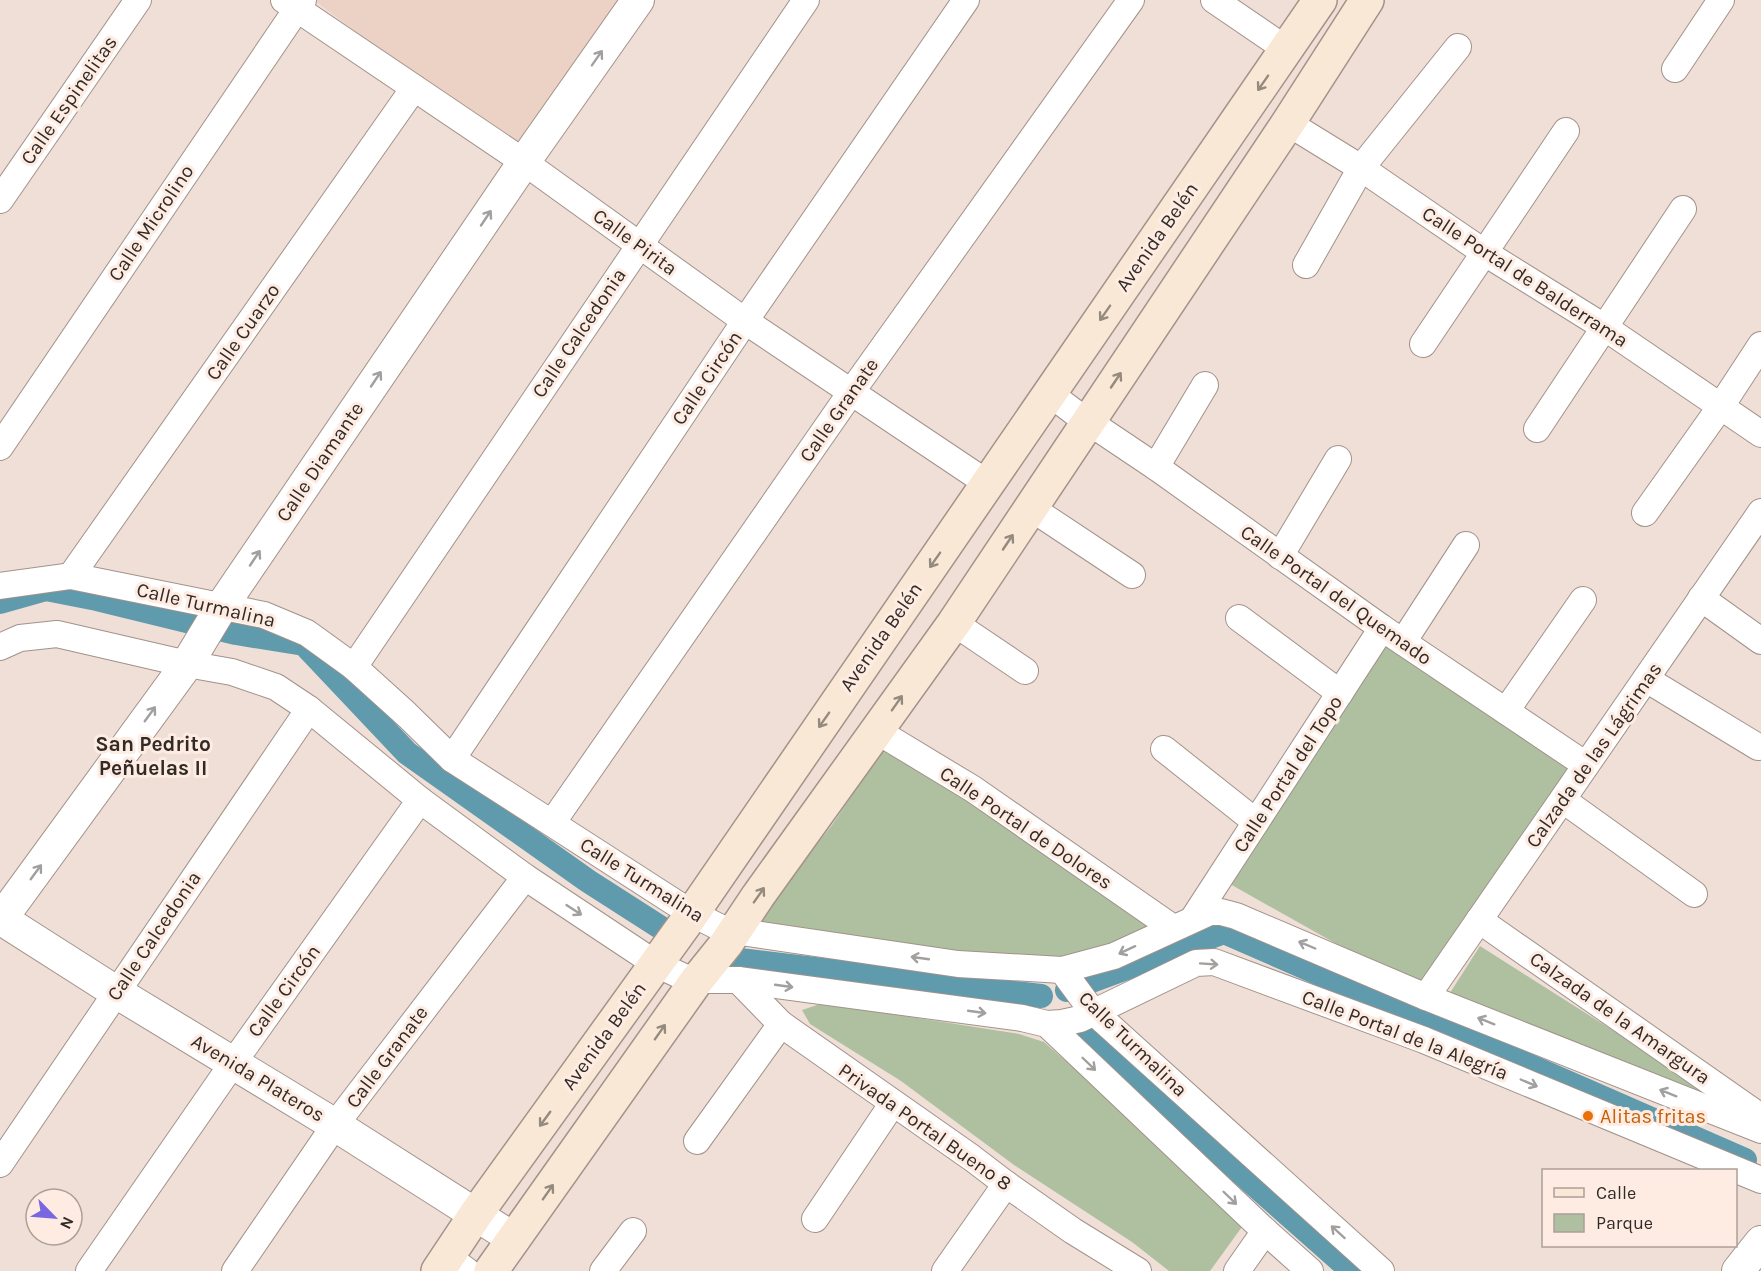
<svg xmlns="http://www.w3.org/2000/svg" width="1761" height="1271" font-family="Karla,sans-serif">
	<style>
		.built { fill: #ebd2c5 }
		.green { fill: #afc0a0 }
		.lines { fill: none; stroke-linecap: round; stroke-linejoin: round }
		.canal { stroke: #5f9aad; stroke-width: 24 }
		.minor-casing { stroke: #a2928a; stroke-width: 28 }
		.tertiary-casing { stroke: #a2928a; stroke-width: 34 }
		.secondary-casing { stroke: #a2928a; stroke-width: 36 }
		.minor { stroke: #fff; stroke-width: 26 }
		.tertiary { stroke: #fff; stroke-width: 32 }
		.secondary { stroke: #f9e8d6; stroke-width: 33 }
		.oneway { stroke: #a2a09e }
		.oneway2 { stroke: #958a7e }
		.food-dot { fill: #e8710a; stroke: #feece3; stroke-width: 2 }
		.labels { text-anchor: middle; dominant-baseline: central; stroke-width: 6; stroke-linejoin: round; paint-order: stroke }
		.street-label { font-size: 20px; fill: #312b27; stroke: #feece3 }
		.food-label { font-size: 20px; fill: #c56008; stroke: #feece3; text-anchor: start }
		.neighbourhood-label { font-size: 21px; font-weight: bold; fill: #312b27; stroke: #feece3 }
	</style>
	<rect width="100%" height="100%" fill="#f0dfd6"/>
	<path class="built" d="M316,0H620L517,145L419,79L315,1Z"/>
	<g class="green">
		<path d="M1392,629L1580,761L1422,992L1230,884Z"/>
		<path d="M885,746L1156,924L1058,967L759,922L772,901L832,825Z"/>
		<path d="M1480,946L1751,1118L1448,996Z"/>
		<path d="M820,1004L835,1005L1019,1034L1044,1042L1247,1220L1210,1271H1169L1132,1242L1014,1165L901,1081L810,1024L802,1010Z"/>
	</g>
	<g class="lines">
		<g class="canal">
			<path d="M0,602L46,589L97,599L236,633L304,644L407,753L588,881L666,931"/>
			<path d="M723,958L1041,996"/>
			<path d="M1067,990L1224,932L1745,1160"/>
			<path d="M1075,1026L1352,1271"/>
		</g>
		<g class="minor-casing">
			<g id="minor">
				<path d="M284,0L524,162L745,321L987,483"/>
				<path d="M1214,0L1286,49"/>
				<path d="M1675,69L1721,0"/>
				<path d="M1288,123L1361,168L1485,253L1604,327L1761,434"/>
				<path d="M0,200L138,0"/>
				<path d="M1306,265L1361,168L1458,47"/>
				<path d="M1423,344L1566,131"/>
				<path d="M1049,393L1074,412L1156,467L1382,628L1586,765"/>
				<path d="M1537,429L1683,209"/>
				<path d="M0,447L303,0"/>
				<path d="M1156,467L1205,385"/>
				<path d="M1031,508L1132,575"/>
				<path d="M1645,513L1721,406L1761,345"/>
				<path d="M1280,556L1338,459"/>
				<path d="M71,576L414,88"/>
				<path d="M0,586L71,576L264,615L307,633L354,667L406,714L452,759L691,913L719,927L734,931L958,964L1062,970L1114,956L1210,912H1221L1236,916L1426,997L1761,1130"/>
				<path d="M1701,598L1761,641"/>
				<path d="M1239,618L1340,693"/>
				<path d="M954,623L1025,671"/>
				<path d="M1403,642L1466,545"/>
				<path d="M0,647L20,638L57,634L187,664L232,672L276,687L309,709L420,800L525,877L656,964L684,977L697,980H738L1022,1018L1047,1024L1265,1231L1310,1271"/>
				<path d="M354,667L806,0"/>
				<path d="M1646,679L1758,747"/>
				<path d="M1506,711L1583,600"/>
				<path d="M877,731L973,789L1173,928"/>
				<path d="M1164,749L1256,822"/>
				<path d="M452,759L745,321L966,0"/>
				<path d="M1563,800L1694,894"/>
				<path d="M552,823L852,391L1131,0"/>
				<path d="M1193,919L1382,628"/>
				<path d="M1479,920L1761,1117"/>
				<path d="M1062,970L1087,1004L1095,1013L1381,1271"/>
				<path d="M738,980L781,1024L972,1158L1006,1184L1073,1231L1138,1271"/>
				<path d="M1426,997L1761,512"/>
				<path d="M1047,1024L1062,1023L1080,1019L1196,963L1214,962L1424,1040L1761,1180"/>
				<path d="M697,1141L781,1024"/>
				<path d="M0,1164L309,709"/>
				<path d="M815,1219L893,1103"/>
				<path d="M448,1257L467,1271"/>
				<path d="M89,1271L233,1063L420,800"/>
				<path d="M235,1271L335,1125L525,877"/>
				<path d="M603,1271L633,1231"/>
				<path d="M945,1271L1006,1184"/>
				<path d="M1237,1271L1265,1231"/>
			</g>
		</g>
		<g class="tertiary-casing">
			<g id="tertiary">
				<path d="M0,918L116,992L335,1125L514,1239"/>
				<path d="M1,919L187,664L222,606L524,162L638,0"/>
				<path d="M1738,1271L1761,1242"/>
			</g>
		</g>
		<g class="secondary-casing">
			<g id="secondary">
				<path d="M438,1271L476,1214L687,921L1320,0"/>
				<path d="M491,1271L697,980L726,944L758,896L954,623L1288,123L1367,0"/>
			</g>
		</g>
		<use href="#minor" class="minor"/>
		<use href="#tertiary" class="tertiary"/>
		<use href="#secondary" class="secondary"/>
	</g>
	<defs><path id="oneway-shaft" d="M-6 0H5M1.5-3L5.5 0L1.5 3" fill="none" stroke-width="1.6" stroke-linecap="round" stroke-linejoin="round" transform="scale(1.5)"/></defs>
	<g class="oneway">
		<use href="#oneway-shaft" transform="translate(597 58) rotate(-55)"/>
		<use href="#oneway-shaft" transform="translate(486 218) rotate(-56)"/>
		<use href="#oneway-shaft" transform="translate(376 379) rotate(-56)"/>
		<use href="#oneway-shaft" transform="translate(255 558) rotate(-56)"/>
		<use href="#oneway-shaft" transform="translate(150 714) rotate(-54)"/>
		<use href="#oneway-shaft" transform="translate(36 872) rotate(-54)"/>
		<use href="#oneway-shaft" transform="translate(574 910) rotate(33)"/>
		<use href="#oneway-shaft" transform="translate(1307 945) rotate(-157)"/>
		<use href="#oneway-shaft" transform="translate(1127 950) rotate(155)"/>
		<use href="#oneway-shaft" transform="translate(920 958) rotate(-172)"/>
		<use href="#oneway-shaft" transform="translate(1209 964) rotate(4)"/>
		<use href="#oneway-shaft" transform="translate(784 986) rotate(8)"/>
		<use href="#oneway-shaft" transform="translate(977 1012) rotate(8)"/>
		<use href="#oneway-shaft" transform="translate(1486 1021) rotate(-158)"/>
		<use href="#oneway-shaft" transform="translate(1089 1064) rotate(44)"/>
		<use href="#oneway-shaft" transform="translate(1529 1083) rotate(23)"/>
		<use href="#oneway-shaft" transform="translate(1668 1093) rotate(-158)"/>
		<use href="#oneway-shaft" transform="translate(1230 1198) rotate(44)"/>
		<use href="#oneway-shaft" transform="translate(1338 1232) rotate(-138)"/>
	</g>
	<g class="oneway2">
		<use href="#oneway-shaft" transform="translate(1263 83) rotate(125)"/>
		<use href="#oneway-shaft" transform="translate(1105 313) rotate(125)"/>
		<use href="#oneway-shaft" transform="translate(1116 380) rotate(-56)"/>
		<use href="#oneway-shaft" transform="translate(1008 542) rotate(-56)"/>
		<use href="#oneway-shaft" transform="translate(935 560) rotate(125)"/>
		<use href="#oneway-shaft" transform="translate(897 703) rotate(-55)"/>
		<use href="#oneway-shaft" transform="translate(824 720) rotate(125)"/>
		<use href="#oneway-shaft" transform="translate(759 895) rotate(-55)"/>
		<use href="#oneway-shaft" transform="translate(660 1032) rotate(-55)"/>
		<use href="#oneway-shaft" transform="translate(545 1119) rotate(126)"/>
		<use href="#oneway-shaft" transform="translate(548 1192) rotate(-55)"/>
	</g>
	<circle class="food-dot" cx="1588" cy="1116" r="6"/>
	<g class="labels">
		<g class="street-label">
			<text transform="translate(69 100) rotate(-55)">Calle Espinelitas</text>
			<text transform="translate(151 223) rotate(-56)">Calle Microlino</text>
			<text transform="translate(1157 237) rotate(-55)">Avenida Belén</text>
			<text transform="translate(635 242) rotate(36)">Calle Pirita</text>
			<text transform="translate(1525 277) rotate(33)">Calle Portal de Balderrama</text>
			<text transform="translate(243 332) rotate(-55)">Calle Cuarzo</text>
			<text transform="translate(579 333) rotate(-56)">Calle Calcedonia</text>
			<text transform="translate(707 378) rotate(-56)">Calle Circón</text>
			<text transform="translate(839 410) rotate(-55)">Calle Granate</text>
			<text transform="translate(320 462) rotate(-56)">Calle Diamante</text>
			<text transform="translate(1336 595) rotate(35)">Calle Portal del Quemado</text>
			<text transform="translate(206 605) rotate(13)">Calle Turmalina</text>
			<text transform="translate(881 637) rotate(-55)">Avenida Belén</text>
			<text transform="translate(1594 755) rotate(-55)">Calzada de las Lágrimas</text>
			<text transform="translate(1288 774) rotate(-57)">Calle Portal del Topo</text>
			<text transform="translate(1026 828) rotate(34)">Calle Portal de Dolores</text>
			<text transform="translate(642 880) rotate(32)">Calle Turmalina</text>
			<text transform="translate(154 936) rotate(-56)">Calle Calcedonia</text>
			<text transform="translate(284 991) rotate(-54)">Calle Circón</text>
			<text transform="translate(1620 1018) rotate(35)">Calzada de la Amargura</text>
			<text transform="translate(1405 1035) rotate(21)">Calle Portal de la Alegría</text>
			<text transform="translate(604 1036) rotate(-54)">Avenida Belén</text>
			<text transform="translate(1133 1044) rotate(44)">Calle Turmalina</text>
			<text transform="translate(387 1057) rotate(-53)">Calle Granate</text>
			<text transform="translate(258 1078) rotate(31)">Avenida Plateros</text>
			<text transform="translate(925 1127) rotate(35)">Privada Portal Bueno 8</text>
		</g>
		<g class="food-label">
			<text x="1600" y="1116">Alitas fritas</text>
		</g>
		<g class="neighbourhood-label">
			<text x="153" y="744">San Pedrito<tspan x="153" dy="24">Peñuelas II</tspan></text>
		</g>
	</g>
	<rect x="1542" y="1169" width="195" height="78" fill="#feece3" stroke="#ac9f98" stroke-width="1.5"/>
	<rect x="1554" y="1188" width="30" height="9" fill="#f9e8d6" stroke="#ac9f98" stroke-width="1.5"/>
	<text x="1596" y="1199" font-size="18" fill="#312b27">Calle</text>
	<rect x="1554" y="1214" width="30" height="18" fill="#afc0a0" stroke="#ac9f98" stroke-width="1.5"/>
	<text x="1596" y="1229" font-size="18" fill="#312b27">Parque</text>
	<g transform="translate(54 1217) rotate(115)"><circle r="28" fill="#feece3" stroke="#ac9f98" stroke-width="1.5"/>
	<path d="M0-4.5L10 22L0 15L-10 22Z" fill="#7966e1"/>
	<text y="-9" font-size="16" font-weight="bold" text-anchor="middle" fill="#312b27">N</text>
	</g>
</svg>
